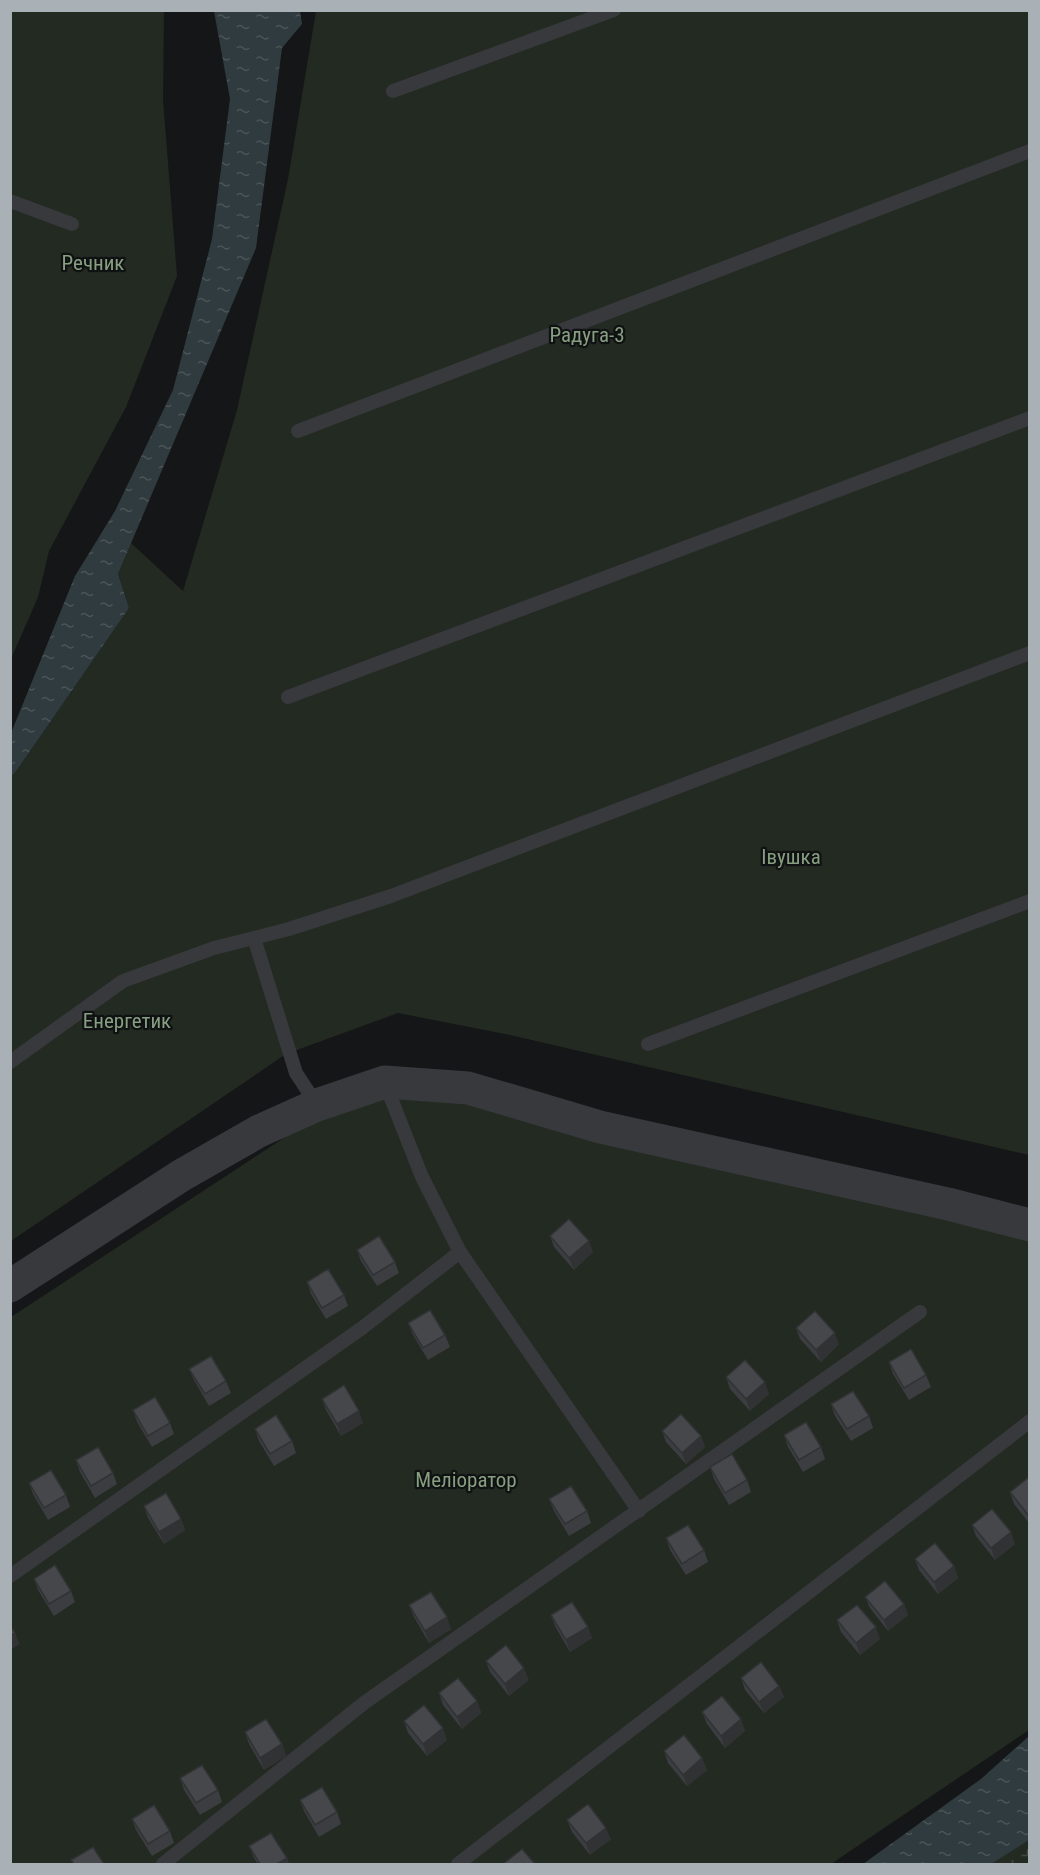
<svg xmlns="http://www.w3.org/2000/svg" width="1040" height="1875" font-family="'Roboto Condensed',sans-serif">
	<style>
		.green { fill: #232a22 }
		.wetland { fill: url(#wetland-marsh) }
		.water { fill: url(#water-ripples) }
		.lines { fill: none; stroke-linecap: round; stroke-linejoin: round }
		.service { stroke: #37393c; stroke-width: 14 }
		.tertiary { stroke: #37393c; stroke-width: 33 }
		.wall { fill: #3b3d40 }
		.shaded-wall { fill: #303234 }
		.building { fill: #45474a; stroke: #303234; stroke-width: 1.5 }
		.labels { text-anchor: middle; dominant-baseline: central; stroke-width: 4.5; stroke-linejoin: round; paint-order: stroke }
		.park-label { font-size: 21px; fill: #879f81; stroke: #101112 }
	</style>
	<defs>
		<pattern id="wetland-marsh" width="20" height="14" patternUnits="userSpaceOnUse" patternTransform="scale(1.5)"><rect width="20" height="14" fill="#232a22"/><path d="M1 5h8M5 5V1M11 12h8M15 12V8" fill="none" stroke="#404640"/></pattern>
		<pattern id="water-ripples" width="26" height="14" patternUnits="userSpaceOnUse" patternTransform="scale(1.5)"><rect width="26" height="14" fill="#303b3f"/><path d="M2 4q2-2 4 0t4 0M15 11q2-2 4 0t4 0" fill="none" stroke="#4b5558"/></pattern>
	</defs>
	<rect width="100%" height="100%" fill="#151617"/>
	<g class="green">
		<path d="M11,11H164L163,100L177,276L126,407L49,551L38,597L11,659Z"/>
		<path d="M316,11H1029V1155L510,1035L398,1013L286,1054L11,1241V777L17,770L129,608L118,574L131,543L183,591L237,410L288,179Z"/>
		<path d="M446,1076L1029,1234V1730L831,1864H11V1317L328,1109Z"/>
	</g>
	<path class="wetland" d="M1029,1840V1864H991L995,1861Z"/>
	<g class="water">
		<path d="M214,11H300L302,24L282,48L256,248L118,574L129,608L17,770L11,777V733L75,576L115,511L173,390L212,239L230,99Z"/>
		<path d="M1029,1736V1840L991,1864H863L981,1779Z"/>
	</g>
	<g class="lines">
		<g class="service">
			<path d="M393,91L614,10"/>
			<path d="M10,201L72,224"/>
			<path d="M298,431L1030,151"/>
			<path d="M288,697L1030,418"/>
			<path d="M254,938L296,1073L317,1105"/>
			<path d="M648,1044L1030,901"/>
			<path d="M10,1062L123,981L214,948L289,929L391,896L1030,653"/>
			<path d="M385,1083L422,1177L460,1252L639,1511"/>
			<path d="M10,1576L362,1328L460,1252"/>
			<path d="M163,1864L364,1703L920,1312"/>
			<path d="M458,1864L1030,1421"/>
		</g>
		<path class="tertiary" d="M10,1286L182,1175L259,1131L317,1105L385,1082L468,1088L600,1127L948,1204L1030,1225"/>
	</g>
	<g class="wall">
		<path d="M550,1236L593,1252L574,1270L554,1247Z"/>
		<path d="M357,1250L395,1262L399,1273L377,1286L361,1261Z"/>
		<path d="M307,1282L344,1295L348,1306L326,1319L311,1294Z"/>
		<path d="M408,1323L445,1335L450,1347L428,1360L413,1335Z"/>
		<path d="M796,1328L839,1344L821,1362L800,1339Z"/>
		<path d="M889,1362L926,1375L931,1387L909,1400L893,1374Z"/>
		<path d="M189,1369L226,1381L231,1393L209,1406L194,1380Z"/>
		<path d="M726,1377L769,1394L750,1411L730,1389Z"/>
		<path d="M322,1399L363,1423L341,1436L326,1410Z"/>
		<path d="M831,1404L869,1416L873,1428L851,1441L835,1416Z"/>
		<path d="M133,1410L170,1423L174,1434L152,1447L137,1422Z"/>
		<path d="M255,1429L292,1441L296,1453L274,1466L259,1441Z"/>
		<path d="M662,1431L701,1436L705,1447L686,1464L666,1442Z"/>
		<path d="M784,1435L821,1447L825,1459L803,1472L788,1447Z"/>
		<path d="M76,1461L113,1473L117,1484L95,1498L80,1472Z"/>
		<path d="M710,1467L747,1480L751,1492L729,1505L714,1479Z"/>
		<path d="M1029,1477V1523L1014,1504L1010,1492Z"/>
		<path d="M29,1483L66,1495L70,1507L48,1520L33,1494Z"/>
		<path d="M549,1499L587,1511L591,1523L569,1536L554,1511Z"/>
		<path d="M144,1506L181,1519L185,1530L164,1544L148,1518Z"/>
		<path d="M972,1525L1015,1544L995,1560L976,1536Z"/>
		<path d="M666,1538L704,1550L708,1562L686,1575L670,1550Z"/>
		<path d="M915,1559L954,1566L958,1578L938,1594L919,1570Z"/>
		<path d="M34,1579L71,1591L75,1602L54,1616L38,1590Z"/>
		<path d="M865,1597L904,1604L908,1615L888,1631L870,1608Z"/>
		<path d="M409,1605L451,1629L429,1643L414,1617Z"/>
		<path d="M551,1615L588,1627L592,1638L570,1652L555,1626Z"/>
		<path d="M837,1620L880,1639L860,1655L841,1632Z"/>
		<path d="M486,1661L529,1680L509,1696L490,1672Z"/>
		<path d="M741,1678L779,1686L784,1697L764,1713L745,1690Z"/>
		<path d="M439,1693L477,1701L481,1713L462,1729L443,1705Z"/>
		<path d="M702,1712L745,1731L725,1748L707,1724Z"/>
		<path d="M404,1721L447,1740L427,1756L408,1733Z"/>
		<path d="M245,1732L282,1744L286,1756L264,1770L249,1744Z"/>
		<path d="M664,1751L702,1758L707,1770L687,1786L668,1763Z"/>
		<path d="M180,1778L218,1790L222,1802L200,1815L184,1790Z"/>
		<path d="M300,1800L337,1812L341,1824L319,1837L304,1811Z"/>
		<path d="M132,1819L170,1831L174,1843L152,1856L136,1830Z"/>
		<path d="M567,1820L611,1839L590,1855L572,1832Z"/>
		<path d="M249,1846L287,1858L289,1864H258L254,1858Z"/>
	</g>
	<g class="shaded-wall">
		<path d="M589,1241L593,1252L574,1270L569,1258Z"/>
		<path d="M835,1333L839,1344L821,1362L816,1350Z"/>
		<path d="M765,1382L769,1394L750,1411L746,1399Z"/>
		<path d="M359,1411L363,1423L341,1436L337,1424Z"/>
		<path d="M701,1436L705,1447L686,1464L682,1453Z"/>
		<path d="M181,1519L185,1530L164,1544L159,1532Z"/>
		<path d="M1011,1532L1015,1544L995,1560L991,1548Z"/>
		<path d="M954,1566L958,1578L938,1594L934,1582Z"/>
		<path d="M904,1604L908,1615L888,1631L884,1620Z"/>
		<path d="M447,1617L451,1629L429,1643L425,1631Z"/>
		<path d="M588,1627L592,1638L570,1652L566,1640Z"/>
		<path d="M876,1627L880,1639L860,1655L856,1643Z"/>
		<path d="M15,1633L20,1644L10,1650V1636Z"/>
		<path d="M524,1668L529,1680L509,1696L505,1684Z"/>
		<path d="M779,1686L784,1697L764,1713L759,1702Z"/>
		<path d="M477,1701L481,1713L462,1729L457,1717Z"/>
		<path d="M741,1719L745,1731L725,1748L721,1736Z"/>
		<path d="M443,1728L447,1740L427,1756L423,1744Z"/>
		<path d="M282,1744L286,1756L264,1770L260,1758Z"/>
		<path d="M702,1758L707,1770L687,1786L683,1775Z"/>
		<path d="M606,1828L611,1839L590,1855L586,1843Z"/>
		<path d="M287,1858L289,1864H277Z"/>
	</g>
	<g class="building">
		<path d="M569,1219L589,1241L569,1258L550,1236Z"/>
		<path d="M379,1236L395,1262L373,1275L357,1250Z"/>
		<path d="M328,1269L344,1295L322,1308L307,1282Z"/>
		<path d="M430,1310L445,1335L423,1348L408,1323Z"/>
		<path d="M815,1311L835,1333L816,1350L796,1328Z"/>
		<path d="M911,1349L926,1375L904,1388L889,1362Z"/>
		<path d="M211,1356L226,1381L205,1394L189,1369Z"/>
		<path d="M745,1360L765,1382L746,1399L726,1377Z"/>
		<path d="M344,1385L359,1411L337,1424L322,1399Z"/>
		<path d="M853,1391L869,1416L847,1429L831,1404Z"/>
		<path d="M155,1397L170,1423L148,1436L133,1410Z"/>
		<path d="M681,1414L701,1436L682,1453L662,1431Z"/>
		<path d="M276,1415L292,1441L270,1454L255,1429Z"/>
		<path d="M806,1422L821,1447L799,1460L784,1435Z"/>
		<path d="M98,1447L113,1473L91,1486L76,1460Z"/>
		<path d="M732,1454L747,1480L725,1493L710,1467Z"/>
		<path d="M51,1470L66,1495L44,1508L29,1483Z"/>
		<path d="M1029,1477V1516L1010,1492Z"/>
		<path d="M571,1486L587,1511L565,1524L549,1499Z"/>
		<path d="M166,1493L181,1519L159,1532L144,1506Z"/>
		<path d="M992,1509L1011,1532L991,1548L972,1525Z"/>
		<path d="M688,1525L704,1550L682,1564L666,1538Z"/>
		<path d="M935,1543L954,1566L934,1582L915,1559Z"/>
		<path d="M55,1565L71,1591L49,1604L34,1579Z"/>
		<path d="M885,1581L904,1604L884,1620L865,1597Z"/>
		<path d="M431,1592L447,1617L425,1631L409,1605Z"/>
		<path d="M572,1602L588,1627L566,1640L551,1615Z"/>
		<path d="M857,1605L876,1627L856,1643L837,1620Z"/>
		<path d="M10,1625L15,1633L10,1636Z"/>
		<path d="M506,1645L524,1668L505,1684L486,1661Z"/>
		<path d="M761,1662L779,1686L759,1702L741,1678Z"/>
		<path d="M458,1678L477,1701L457,1717L439,1693Z"/>
		<path d="M722,1696L741,1719L721,1736L702,1712Z"/>
		<path d="M424,1705L443,1728L423,1744L404,1721Z"/>
		<path d="M266,1719L282,1744L260,1758L245,1732Z"/>
		<path d="M684,1735L702,1758L683,1775L664,1751Z"/>
		<path d="M202,1765L218,1790L196,1803L180,1778Z"/>
		<path d="M322,1787L337,1812L315,1825L300,1800Z"/>
		<path d="M588,1804L606,1828L586,1843L567,1820Z"/>
		<path d="M154,1805L170,1831L148,1844L132,1819Z"/>
		<path d="M271,1833L287,1858L277,1864H260L249,1846Z"/>
		<path d="M93,1847L104,1864H74L71,1860Z"/>
		<path d="M522,1849L535,1864H503Z"/>
	</g>
	<g class="labels">
		<g class="park-label">
			<text x="93" y="263">Речник</text>
			<text x="587" y="335">Радуга-3</text>
			<text x="791" y="857">Івушка</text>
			<text x="127" y="1021">Енергетик</text>
			<text x="466" y="1480">Меліоратор</text>
		</g>
	</g>
	<rect width="1040" height="1875" fill="none" stroke="#a9b0b6" stroke-width="24"/>
</svg>
